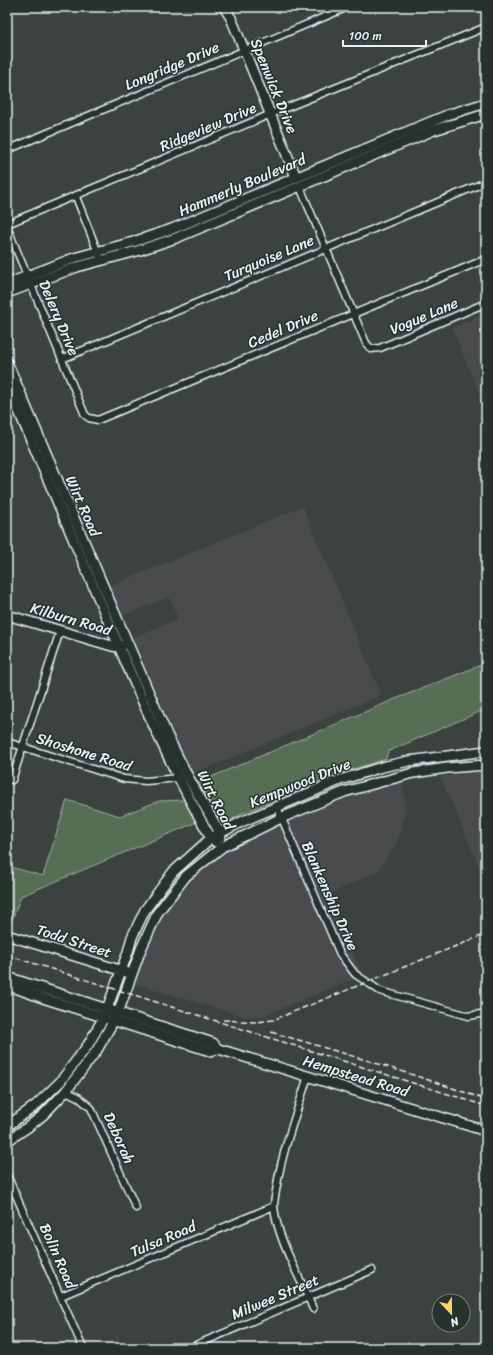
<svg xmlns="http://www.w3.org/2000/svg" width="493" height="1355" font-family="Sriracha,sans-serif">
	<style>
		.built { fill: #4a4c4e }
		.green { fill: #566e53; stroke: #9fb0a6 }
		.lines { fill: none; stroke-linecap: round; stroke-linejoin: round }
		.street-casing { stroke: #e8f1f8; stroke-width: 9 }
		.secondary-casing { stroke: #e8f1f8; stroke-width: 12 }
		.street { stroke: #26332d; stroke-width: 6 }
		.secondary { stroke: #26332d; stroke-width: 9 }
		.rail { stroke: #e8f1f8; stroke-width: 1.5; stroke-dasharray: 6 3; stroke-linecap: butt }
		.labels { text-anchor: middle; dominant-baseline: central; stroke-width: 3; stroke-linejoin: round; paint-order: stroke }
		.street-label { font-size: 15px; fill: #e8f1f8; stroke: #26332d }
	</style>
	<rect width="100%" height="100%" fill="#3b4240"/>
	<filter id="ink" filterUnits="userSpaceOnUse"><feTurbulence type="fractalNoise" baseFrequency=".025" numOctaves="2"/><feDisplacementMap in="SourceGraphic" scale="8" xChannelSelector="R" yChannelSelector="G"/><feConvolveMatrix kernelMatrix="1 2 1 2 8 2 1 2 1" color-interpolation-filters="sRGB"/></filter>
	<g filter="url(#ink)">
		<g class="built">
			<path d="M7,249L18,274L7,278Z"/>
			<path d="M486,313V409L452,328Z"/>
			<path d="M303,506L381,695L192,774L132,638L178,619L169,597L122,616L109,586Z"/>
			<path d="M486,771V882L440,777L464,773Z"/>
			<path d="M402,780L406,811L396,845L378,871L329,895L362,976L265,1015L246,1017L136,984L141,965L155,930L166,910L195,873L226,850L301,815L347,796Z"/>
		</g>
		<g class="green">
			<path d="M486,663V709L389,751L387,754L386,759L347,771L243,813L226,823H223L221,821L197,783L393,700Z"/>
			<path d="M67,800L120,816L159,801L184,800L197,822L21,896L9,928L7,927V866L43,876Z"/>
		</g>
		<g class="lines">
			<g class="street-casing">
				<g id="street">
					<path d="M7,150L348,7"/>
					<path d="M300,187L366,343L371,349L380,348L486,303"/>
					<path d="M76,197L101,260"/>
					<path d="M7,224L271,114L486,27"/>
					<path d="M7,227L85,415L89,418L98,420L486,259"/>
					<path d="M62,359L486,182"/>
					<path d="M7,742L124,779L146,781L178,778"/>
					<path d="M12,780L60,631"/>
					<path d="M277,807L340,954L355,974L380,991L469,1016L486,1013"/>
					<path d="M308,1076C297,1112 283,1148 277,1185C276,1192 274,1200 274,1206C277,1240 301,1278 313,1309"/>
					<path d="M66,1091L78,1097L91,1108L136,1208"/>
					<path d="M7,1175L83,1348"/>
					<path d="M61,1296L274,1206"/>
					<path d="M189,1348L372,1270"/>
				</g>
			</g>
			<g class="secondary-casing">
				<g id="secondary">
					<path d="M224,7L231,18L296,177"/>
					<path d="M7,284L74,258L133,242L172,229L428,123L450,114L486,103"/>
					<path d="M7,293L77,267L137,251L176,238L434,130L486,114"/>
					<path d="M7,362L168,737L187,775L220,833V838"/>
					<path d="M7,383C35,450 64,517 92,583C129,670 164,757 211,838L216,842"/>
					<path d="M7,615L112,646L119,647L123,645"/>
					<path d="M7,935L126,972"/>
					<path d="M7,977L213,1043L218,1049"/>
					<path d="M7,985L46,999L210,1051L218,1049L222,1050L486,1131"/>
					<path d="M7,1126L35,1106L60,1082L88,1045L104,1017L128,952L132,937L145,910L173,872L211,838L241,822L340,780L382,767L409,761L486,751"/>
					<path d="M7,1141L28,1127L43,1115L66,1091L97,1050L118,1013L141,949L158,912L186,876L222,847L281,818L344,792L413,773L447,768L486,765"/>
				</g>
			</g>
			<use href="#street" class="street"/>
			<use href="#secondary" class="secondary"/>
			<g class="rail">
				<path d="M7,955L486,1106"/>
				<path d="M223,1020L256,1022L273,1020L486,934"/>
				<path d="M271,1032C343,1053 415,1074 486,1100"/>
			</g>
		</g>
	</g>
	<g class="labels">
		<g class="street-label">
			<text transform="translate(172 66) rotate(-23)">Longridge Drive</text>
			<text transform="translate(274 86) rotate(68)">Spenwick Drive</text>
			<text transform="translate(208 127) rotate(-23)">Ridgeview Drive</text>
			<text transform="translate(242 185) rotate(-23)">Hammerly Boulevard</text>
			<text transform="translate(269 258) rotate(-23)">Turquoise Lane</text>
			<text transform="translate(424 316) rotate(-23)">Vogue Lane</text>
			<text transform="translate(59 318) rotate(67)">Delery Drive</text>
			<text transform="translate(283 329) rotate(-23)">Cedel Drive</text>
			<text transform="translate(83 506) rotate(66)">Wirt Road</text>
			<text transform="translate(71 619) rotate(16)">Kilburn Road</text>
			<text transform="translate(84 752) rotate(17)">Shoshone Road</text>
			<text transform="translate(300 783) rotate(-22)">Kempwood Drive</text>
			<text transform="translate(216 800) rotate(63)">Wirt Road</text>
			<text transform="translate(330 896) rotate(66)">Blankenship Drive</text>
			<text transform="translate(74 941) rotate(18)">Todd Street</text>
			<text transform="translate(356 1076) rotate(17)">Hempstead Road</text>
			<text transform="translate(119 1138) rotate(66)">Deborah</text>
			<text transform="translate(163 1239) rotate(-23)">Tulsa Road</text>
			<text transform="translate(58 1256) rotate(66)">Bolin Road</text>
			<text transform="translate(275 1297) rotate(-23)">Milwee Street</text>
		</g>
	</g>
	<rect width="493" height="1355" fill="none" stroke="#26332d" stroke-width="24"/>
	<rect x="12" y="12" width="469" height="1331" fill="none" stroke="#e8f1f8" stroke-width="1.5" filter="url(#ink)"/>
	<g transform="translate(451 1313) rotate(158)"><circle r="19" fill="#26332d" stroke="#747f7e"/>
	<path d="M0-3L7 15L0 10L-7 15Z" fill="#ffd166"/>
	<text y="-6" font-size="11" font-weight="bold" text-anchor="middle" fill="#e8f1f8">N</text>
	</g>
	<path d="M343 40v6h83v-6" fill="none" stroke="#e8f1f8" stroke-width="2"/>
	<text x="349" y="40" font-size="12" fill="#e8f1f8" stroke="#26332d" stroke-width="3" paint-order="stroke">100 m</text>
</svg>
